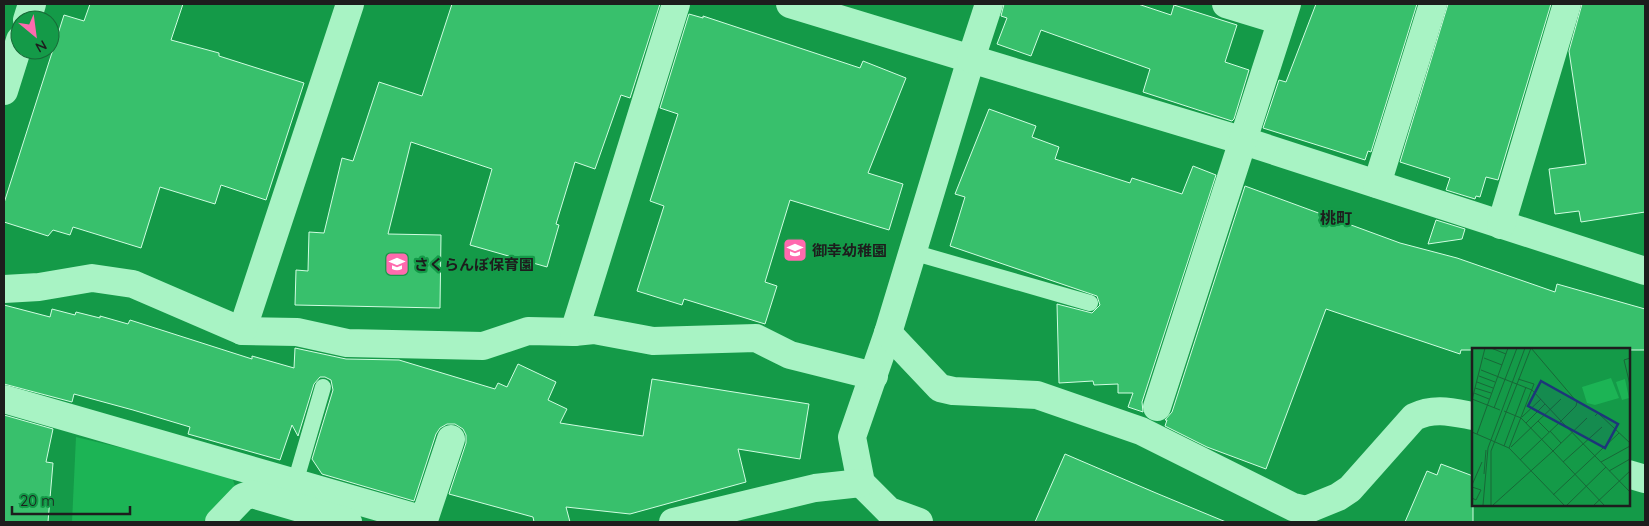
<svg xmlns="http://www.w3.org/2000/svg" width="1649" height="526" font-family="Quicksand,'Noto Sans JP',sans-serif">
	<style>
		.green { fill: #1cb455 }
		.building { fill: #38c06c; stroke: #d0fde1 }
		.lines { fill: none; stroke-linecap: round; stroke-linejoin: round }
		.lane { stroke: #a8f3c4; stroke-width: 16 }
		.street { stroke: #a8f3c4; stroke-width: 28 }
		.labels { text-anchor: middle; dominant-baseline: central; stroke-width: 4.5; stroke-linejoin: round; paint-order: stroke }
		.poi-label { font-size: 15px; font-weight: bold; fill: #1d1d1d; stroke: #149a48; text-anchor: start }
		.neighbourhood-label { font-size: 16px; font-weight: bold; fill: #1d1d1d; stroke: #149a48 }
		.inset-road { fill: none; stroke: #186837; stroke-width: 1 }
		.view { fill: #1d367a; fill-opacity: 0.15; stroke: #1d367a; stroke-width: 2.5 }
		.inset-edge { fill: none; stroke: #1d1d1d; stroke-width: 2.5 }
	</style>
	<rect width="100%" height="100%" fill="#149a48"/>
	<path class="green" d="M76,437L231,474L236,489L203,522H72Z"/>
	<g class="building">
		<path d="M90,4H183L171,40L219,53V56L304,83L266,200L221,185L215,204L160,187L141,248L73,227L70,235L53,230L48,236L4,222V203L64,15L84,21Z"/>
		<path d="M452,4H660L630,98L621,95L595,169L575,162L556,224L559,225L547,267L470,245L492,169L411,142L388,234L441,235L440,308L295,305L296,270L308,271L309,232L324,233L342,158L353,161L379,82L422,96Z"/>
		<path d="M1004,4H1138L1171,15L1174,5L1237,25L1225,62L1249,70L1234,119L1232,121L1143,92L1150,69L1041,30L1031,56L997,44L1007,18L1001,16Z"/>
		<path d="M1316,4H1417L1371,152L1368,151L1365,160L1263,128L1279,80L1286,82Z"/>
		<path d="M1448,4H1551L1498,180L1486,177L1480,197L1476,196L1475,199L1446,190L1450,178L1400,162Z"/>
		<path d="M1582,4H1645V212L1581,222L1579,211L1555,214L1549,169L1586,164L1569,51Z"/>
		<path d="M689,14L703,18V16L860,68L863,61L906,78L868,173L903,184L889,230L790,200L765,282L777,286L765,324L684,299L682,305L637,291L664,206L650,201L678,114L660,108Z"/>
		<path d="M989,109L1036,126L1032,137L1059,147L1055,159L1130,183L1132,178L1182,194L1193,166L1216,175L1142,402L1143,412L1128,407L1133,393H1118V384L1094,385L1093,381L1059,383L1057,304L1092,313L1100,305L1097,296L950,246L965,197L955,194Z"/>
		<path d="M1245,186L1400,243L1457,258L1555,292L1557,284L1645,309V350H1461L1460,354L1326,309L1266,469L1207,447L1165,426L1167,420H1165L1172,412Z"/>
		<path d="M1436,220L1465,229L1462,239L1428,244Z"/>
		<path d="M4,305L50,317L52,309L75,315L76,312L100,318V316L128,324L130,320L252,359V356L294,368L295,348L346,359L399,360L495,389L498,383L507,387L518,364L556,382L548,400L567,409L560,423L643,436L652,379L809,404L800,459L738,449L746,482L630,514L566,507L570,522H534L533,517L449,494L466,443V435L463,429L455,424H447L440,428L436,434L414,501L322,474L312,459L333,390L331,380L325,377H320L314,384L298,436L292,425L280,460L188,434L190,427L133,410L74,394L72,402L4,384Z"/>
		<path d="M4,415L53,429L46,462L53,463L48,522H4Z"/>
		<path d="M1065,454L1156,493L1226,522H1035Z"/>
		<path d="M1441,464L1473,476V522H1405L1427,471L1437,475Z"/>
	</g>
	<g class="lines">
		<g class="lane">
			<path d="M912,252L1090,303"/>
			<path d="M295,483L323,387"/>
		</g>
		<g class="street">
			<path d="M790,4L971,59L888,333L852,437L861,483L889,511L919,522"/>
			<path d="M989,4L971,59L1244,141L1645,271"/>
			<path d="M1226,4L1281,21"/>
			<path d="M27,20L32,4"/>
			<path d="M4,91L20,40"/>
			<path d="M1377,184L1433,4"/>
			<path d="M1501,225L1567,4"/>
			<path d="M4,289L39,287L92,278L133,284L242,331L297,332L347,343L483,346L528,331L574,332L594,330L653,341L756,338L790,355L874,376"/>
			<path d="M242,331L350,4"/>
			<path d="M574,332L676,4"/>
			<path d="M888,333L940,388L953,391L1037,395L1141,431L1293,507L1306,510L1338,497L1350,489L1414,417C1434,407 1452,412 1473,416"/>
			<path d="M4,399L424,520L451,439"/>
			<path d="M1157,407L1287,4"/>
			<path d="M1628,474L1645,479"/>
			<path d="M219,522L243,497L252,494L348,522"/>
			<path d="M673,522L815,488L861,483"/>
		</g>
	</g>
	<defs>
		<g id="school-square" transform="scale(1.25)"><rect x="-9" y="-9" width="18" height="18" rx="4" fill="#ff6aae" stroke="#149a48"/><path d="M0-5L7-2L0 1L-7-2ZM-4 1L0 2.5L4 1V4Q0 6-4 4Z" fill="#fff"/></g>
	</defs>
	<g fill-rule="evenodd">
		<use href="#school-square" x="795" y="250"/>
		<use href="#school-square" x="397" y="264"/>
	</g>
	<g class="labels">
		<g class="poi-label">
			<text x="812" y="250">御幸幼稚園</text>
			<text x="414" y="264">さくらんぼ保育園</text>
		</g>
		<g class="neighbourhood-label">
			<text x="1336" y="218">桃町</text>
		</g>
	</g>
	<g transform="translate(1472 348)">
		<rect width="158" height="158" fill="#149a48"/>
		<path d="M139,30L147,50L123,57L115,55L110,39ZM153,31L157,50L150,52L144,34Z" fill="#1cb455"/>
		<path class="inset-road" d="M19,0L34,6M59,0L105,54L104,58L89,73L158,144M12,10L30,17M158,10L152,12L158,37M9,22L60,42L89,73L48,112M7,28L23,34M5,34L21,40M3,40L19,45M2,45L17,51M0,51L28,62M0,52L13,0M22,60L45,0M123,68L126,65L158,95M50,69L69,51M115,70L81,103L132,157M66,73L77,84M54,75L73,56M78,83L89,95M0,84L37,100L92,157M5,86L36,0M32,98L54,39M39,99L89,51M37,100L62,36L46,31M91,114L130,79M129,114L158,98M137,123L158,111M12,126L14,102M0,137L10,114M0,139L9,142L4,152L0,150M81,147L147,85M11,157L16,100L53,0M19,157V103L59,0M21,157L81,103L49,70L32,63M95,157L134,119M122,157L158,123"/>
		<path class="view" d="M69,33L146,76L133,100L56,58Z"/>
		<rect width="158" height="158" class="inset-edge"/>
	</g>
	<rect width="1649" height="526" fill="none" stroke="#1d1d1d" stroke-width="10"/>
	<g transform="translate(35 35) rotate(151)"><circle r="24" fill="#149a48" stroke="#186837"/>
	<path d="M0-4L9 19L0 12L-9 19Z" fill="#ff6aae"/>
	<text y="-8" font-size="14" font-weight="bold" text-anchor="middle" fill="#1d1d1d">N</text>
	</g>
	<path d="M12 506v8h118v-8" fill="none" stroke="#1d1d1d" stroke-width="2.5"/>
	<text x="20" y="506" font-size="15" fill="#1d1d1d" stroke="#149a48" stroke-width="4" paint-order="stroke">20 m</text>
</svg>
